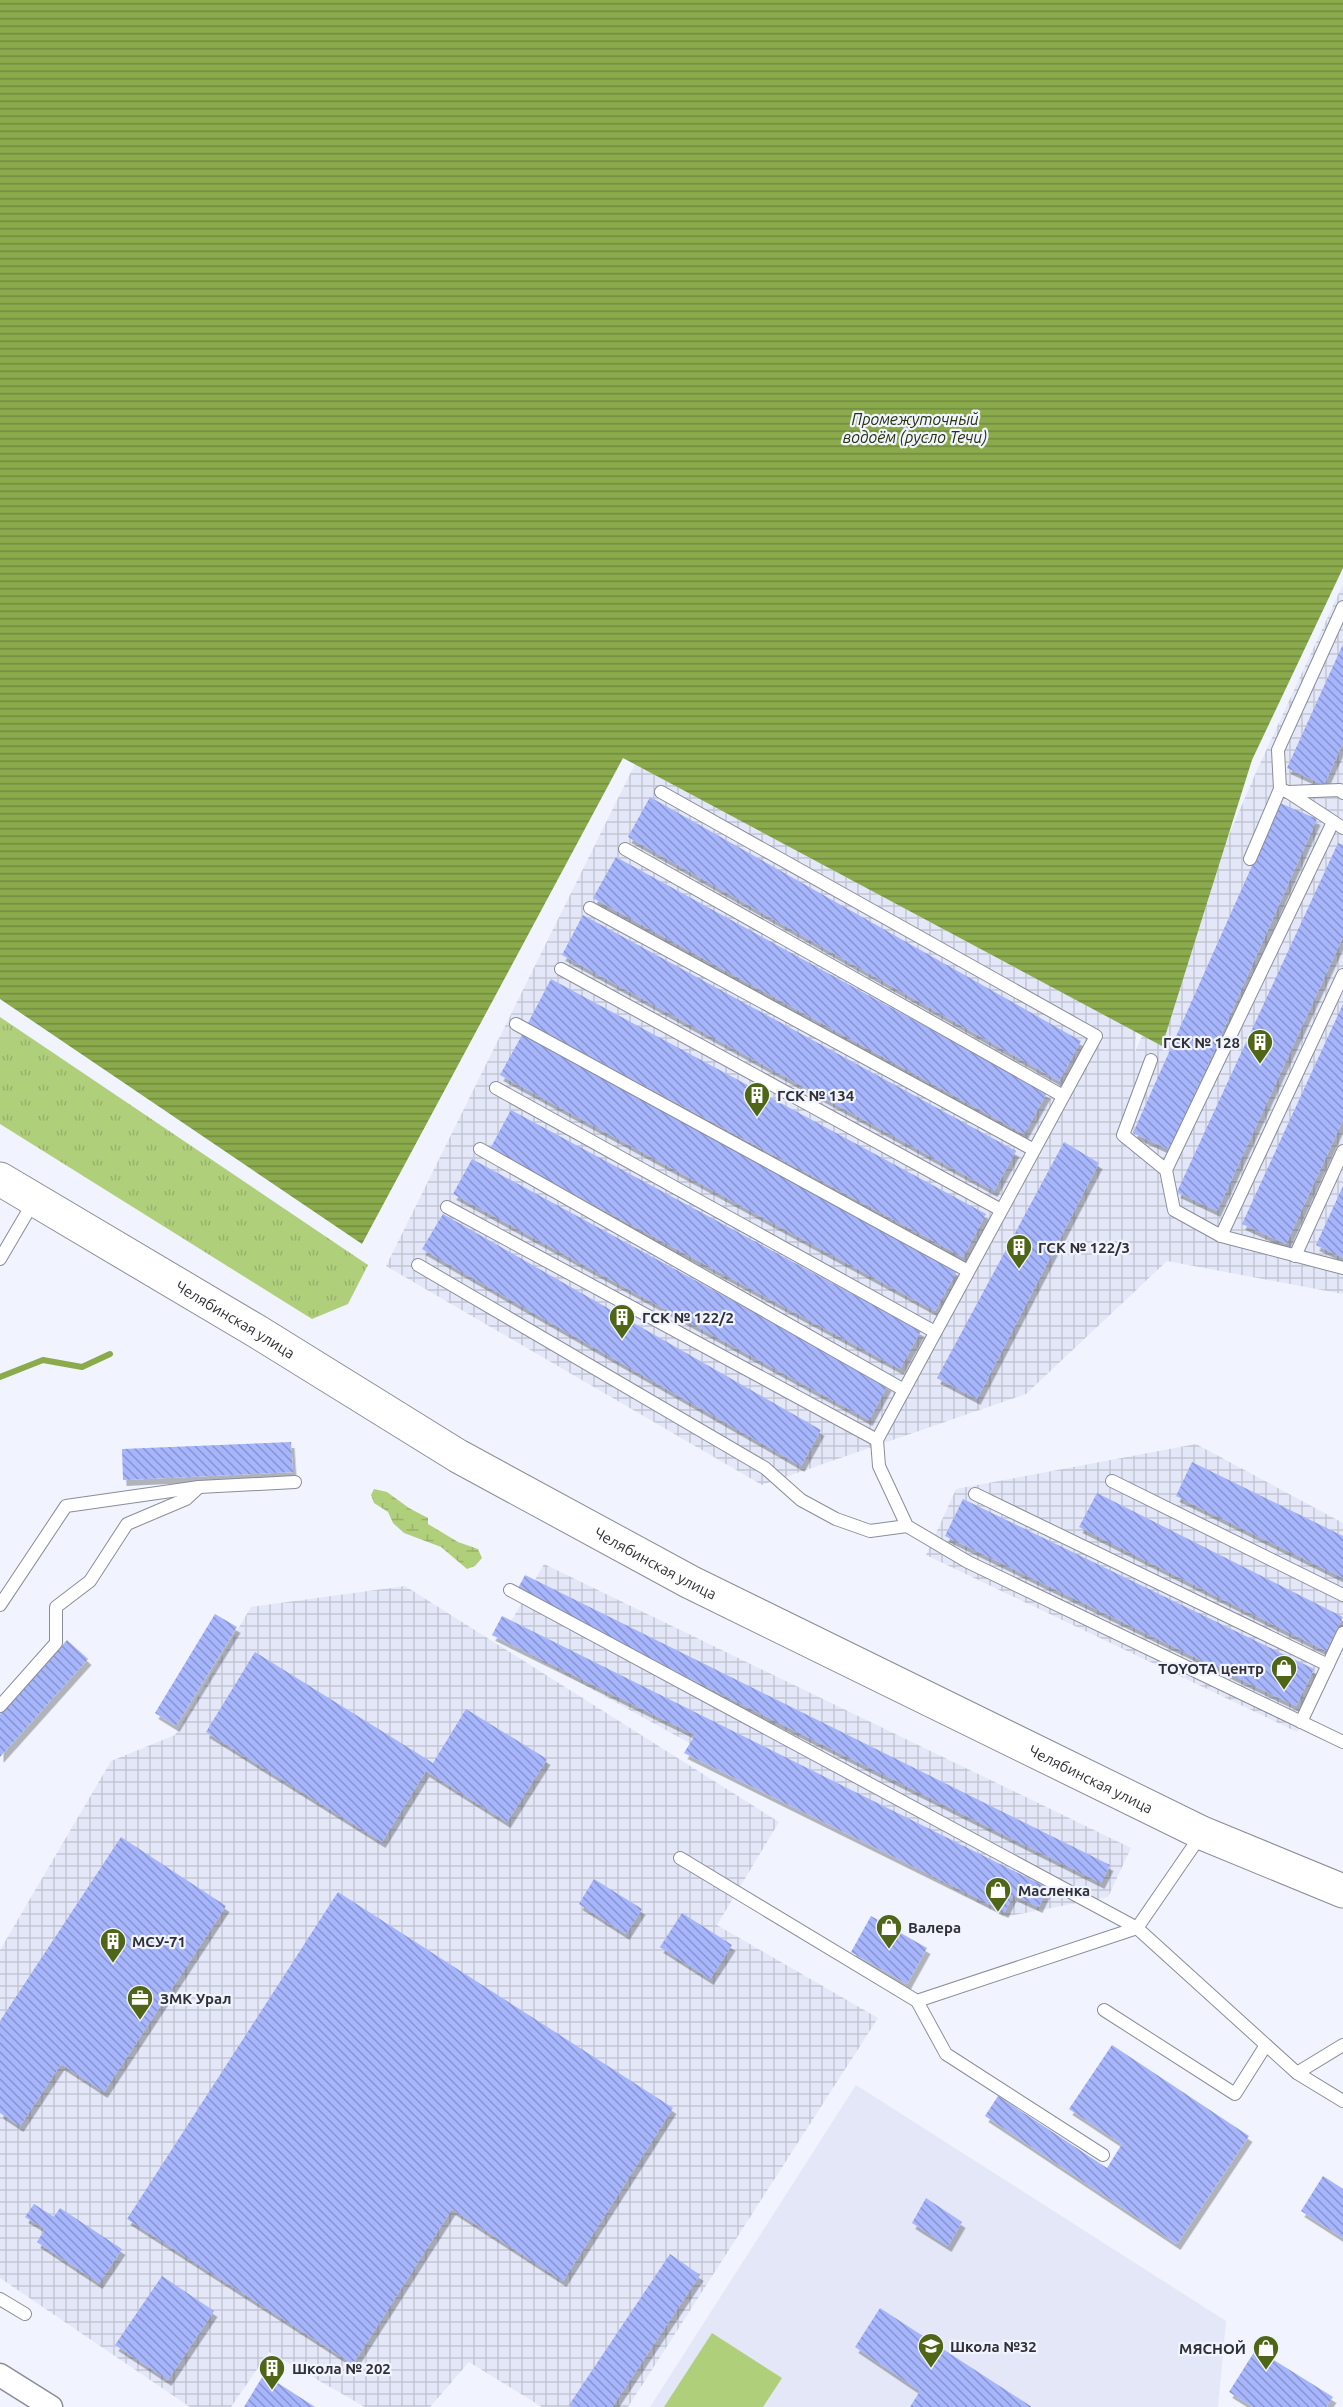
<svg xmlns="http://www.w3.org/2000/svg" width="1343" height="2407" font-family="Ubuntu,sans-serif">
	<style>
		.built { fill: #e3e7f8 }
		.industrial { fill: url(#industrial-grid) }
		.grass { fill: url(#grass-tufts) }
		.wetland { fill: url(#wetland-marsh) }
		.pitch { fill: #b0cf7b }
		.water { fill: url(#water-rules) }
		.lines { fill: none; stroke-linecap: round; stroke-linejoin: round }
		.stream { stroke: #8aaa4b; stroke-width: 6 }
		.building { fill: url(#building-back-hatch); filter: url(#shadow) }
		.lane-casing { stroke: #8a8d9a; stroke-width: 14 }
		.street-casing { stroke: #8a8d9a; stroke-width: 25 }
		.primary-casing { stroke: #8a8d9a; stroke-width: 35 }
		.lane { stroke: #fff; stroke-width: 12 }
		.street { stroke: #fff; stroke-width: 22 }
		.primary { stroke: #fff; stroke-width: 33 }
		.labels { text-anchor: middle; dominant-baseline: central; stroke-width: 4.5; stroke-linejoin: round; paint-order: stroke }
		.poi-label { font-size: 15px; font-weight: bold; fill: #2f3136; stroke: #f1f4ff; text-anchor: start }
		.street-label { font-size: 15px; fill: #2f3136; stroke: #f1f4ff }
		.water-label { font-size: 16px; font-style: italic; fill: #27340c; stroke: #f1f4ff }
	</style>
	<defs>
		<pattern id="industrial-grid" width="8" height="8" patternUnits="userSpaceOnUse" patternTransform="scale(1.5)"><rect width="8" height="8" fill="#e3e7f8"/><path d="M0 4h8M4 0v8" fill="none" stroke="#c3c7d5"/></pattern>
		<pattern id="grass-tufts" width="24" height="20" patternUnits="userSpaceOnUse" patternTransform="scale(1.5)"><rect width="24" height="20" fill="#b0cf7b"/><path d="M3 7l-1-3M5 7V3M7 7l1-3M15 17l-1-3M17 17v-4M19 17l1-3" fill="none" stroke="#98b26b"/></pattern>
		<pattern id="wetland-marsh" width="20" height="14" patternUnits="userSpaceOnUse" patternTransform="scale(1.5)"><rect width="20" height="14" fill="#b0cf7b"/><path d="M1 5h8M5 5V1M11 12h8M15 12V8" fill="none" stroke="#98b26b"/></pattern>
		<pattern id="water-rules" width="6" height="5" patternUnits="userSpaceOnUse" patternTransform="scale(1.5)"><rect width="6" height="5" fill="#8aaa4b"/><path d="M0 2.5h6" fill="none" stroke="#718b3f"/></pattern>
		<pattern id="building-back-hatch" width="6" height="6" patternUnits="userSpaceOnUse" patternTransform="scale(1.5)"><rect width="6" height="6" fill="#a6b5fc"/><path d="M-1 5l2 2M0 0l6 6M5-1l2 2" fill="none" stroke="#8894cd"/></pattern>
		<filter id="shadow"><feDropShadow dx="3.5" dy="6" stdDeviation="0" flood-color="#0004"/></filter>
	</defs>
	<rect width="100%" height="100%" fill="#f1f4ff"/>
	<path class="built" d="M856,2085L1226,2321L1218,2407H650Z"/>
	<g class="industrial">
		<path d="M1343,584V1294L1167,1261L1026,1394L762,1485L386,1266L635,764L1136,1032L1135,1052L1257,770Z"/>
		<path d="M1196,1444L1343,1523V1649L1297,1732L926,1555L956,1489Z"/>
		<path d="M544,1564L1131,1848L1108,1897L1004,1917L501,1639Z"/>
		<path d="M405,1586L779,1822L717,1925L878,2018L628,2407H542L469,2362L430,2407H365L269,2352L231,2407H190L0,2278V1950L111,1761L175,1735L251,1607Z"/>
	</g>
	<path class="grass" d="M0,1017L368,1265L348,1304L312,1319L0,1124Z"/>
	<path class="wetland" d="M374,1489L387,1492L409,1508L428,1518V1524L458,1542L478,1549L482,1558L475,1566L467,1569L441,1547L404,1533L393,1523L388,1512L374,1503L371,1495Z"/>
	<path class="pitch" d="M712,2333L782,2378L763,2407H664Z"/>
	<path class="water" d="M0,0H1343V568L1252,760L1162,1046L623,758L362,1244L0,999Z"/>
	<g class="lines">
		<path class="stream" d="M0,1377L43,1360L82,1367L110,1354"/>
	</g>
	<g class="building">
		<path d="M1343,644V743L1324,785L1287,768Z"/>
		<path d="M650,797L1081,1041L1059,1081L628,837Z"/>
		<path d="M1280,803L1317,819L1170,1150L1133,1133Z"/>
		<path d="M1338,843L1343,845V937L1217,1211L1177,1192Z"/>
		<path d="M616,857L1047,1093L1024,1134L593,898Z"/>
		<path d="M583,915L1016,1151L994,1191L562,955Z"/>
		<path d="M551,979L986,1214L963,1257L528,1023Z"/>
		<path d="M1343,1004V1120L1286,1244L1242,1224Z"/>
		<path d="M522,1035L957,1271L935,1311L500,1075Z"/>
		<path d="M511,1110L921,1331L900,1369L490,1149Z"/>
		<path d="M1064,1142L1099,1163L977,1399L937,1378Z"/>
		<path d="M472,1159L888,1385L869,1420L453,1194Z"/>
		<path d="M1343,1186V1258L1316,1245Z"/>
		<path d="M443,1214L821,1430L801,1466L422,1249Z"/>
		<path d="M291,1442L293,1472L123,1480L122,1449Z"/>
		<path d="M1192,1462L1343,1536V1578L1176,1496Z"/>
		<path d="M1097,1493L1343,1617L1326,1651L1079,1527Z"/>
		<path d="M963,1499L1314,1669L1296,1706L945,1536Z"/>
		<path d="M525,1575L1110,1865L1101,1883L516,1592Z"/>
		<path d="M215,1614L237,1627L176,1726L155,1713Z"/>
		<path d="M502,1616L1048,1888L1039,1907L1013,1895L1005,1912L684,1753L695,1735L492,1635Z"/>
		<path d="M67,1640L88,1659L0,1757V1714Z"/>
		<path d="M255,1652L433,1763L466,1709L547,1759L507,1822L426,1771L382,1842L206,1732Z"/>
		<path d="M121,1837L226,1906L104,2092L61,2064L20,2126L0,2113V2021Z"/>
		<path d="M594,1879L642,1909L626,1934L579,1904Z"/>
		<path d="M338,1892L673,2108L563,2281L452,2209L353,2364L127,2219Z"/>
		<path d="M682,1913L732,1945L710,1979L660,1947Z"/>
		<path d="M871,1916L927,1948L907,1984L851,1952Z"/>
		<path d="M1112,2045L1249,2136L1177,2244L985,2116L998,2096L1107,2168L1122,2144L1069,2109Z"/>
		<path d="M1323,2176L1343,2189V2238L1301,2211Z"/>
		<path d="M926,2198L962,2222L948,2246L912,2223Z"/>
		<path d="M34,2204L54,2217L60,2208L122,2249L99,2283L37,2242L45,2229L25,2217Z"/>
		<path d="M670,2254L700,2275L612,2407H572L569,2405Z"/>
		<path d="M162,2276L214,2311L168,2380L115,2345Z"/>
		<path d="M880,2308L1032,2407H910L920,2391L855,2347Z"/>
		<path d="M1256,2349L1333,2397L1326,2407H1253L1229,2392Z"/>
		<path d="M264,2374L315,2407H244Z"/>
	</g>
	<g class="lines">
		<g class="lane-casing">
			<g id="lane">
				<path d="M1280,789L1278,750L1343,607"/>
				<path d="M661,792L1096,1036L877,1440L879,1466L907,1526L968,1562L1343,1742"/>
				<path d="M1288,792L1340,790L1343,793"/>
				<path d="M625,849L1063,1096"/>
				<path d="M1250,859L1280,789L1288,792L1343,828"/>
				<path d="M590,908L1034,1150"/>
				<path d="M561,969L1001,1210"/>
				<path d="M516,1024L968,1271"/>
				<path d="M1151,1060L1123,1135L1166,1170L1174,1210L1221,1236L1343,1268"/>
				<path d="M496,1088L935,1332"/>
				<path d="M480,1149L904,1390"/>
				<path d="M1166,1170L1333,822"/>
				<path d="M447,1207L877,1440"/>
				<path d="M1221,1236L1343,975"/>
				<path d="M1295,1256L1343,1151"/>
				<path d="M0,1259L34,1201"/>
				<path d="M418,1265L765,1468L801,1500L836,1519L870,1531L907,1526"/>
				<path d="M1112,1481L1343,1595"/>
				<path d="M975,1494L1328,1665"/>
				<path d="M510,1590L1137,1928L917,2001L680,1858"/>
				<path d="M0,1605L66,1506L199,1487L295,1482"/>
				<path d="M0,1706L56,1643V1607L90,1581L127,1524L186,1499L199,1487"/>
				<path d="M1301,1722L1343,1633"/>
				<path d="M1201,1835L1137,1928L1297,2073L1343,2101"/>
				<path d="M917,2001L946,2054L1103,2155"/>
				<path d="M1104,2010L1235,2094L1266,2045"/>
				<path d="M1297,2073L1343,2045"/>
				<path d="M0,2299L25,2314"/>
			</g>
		</g>
		<g class="street-casing">
			<path id="street" d="M0,2375L51,2407"/>
		</g>
		<g class="primary-casing">
			<g id="primary">
				<path id="s1" d="M0,1179L258,1332L458,1456L690,1582L1202,1833L1343,1891"/>
			</g>
		</g>
		<use href="#lane" class="lane"/>
		<use href="#street" class="street"/>
		<use href="#primary" class="primary"/>
	</g>
	<defs>
		<g id="building-pin" transform="scale(1.35)"><path d="M0 17L-7.5 6A9.5 9.5 0 1 1 7.5 6Z" fill="#4e6616" stroke="#f1f4ff"/><path d="M-4-6H4V6H1V3H-1V6H-4ZM-2.5-4.3h1.7v1.8h-1.7ZM.8-4.3h1.7v1.8H.8ZM-2.5-1h1.7V.8h-1.7ZM.8-1h1.7V.8H.8Z" fill="#fff"/></g>
		<g id="shop-pin" transform="scale(1.35)"><path d="M0 17L-7.5 6A9.5 9.5 0 1 1 7.5 6Z" fill="#4e6616" stroke="#f1f4ff"/><path d="M-5-2.5h2.3a2.7 3.5 0 0 1 5.4 0H5L5.5 6h-11ZM-1.5-2.5h3a1.5 2.3 0 0 0-3 0Z" fill="#fff"/></g>
		<g id="office-pin" transform="scale(1.35)"><path d="M0 17L-7.5 6A9.5 9.5 0 1 1 7.5 6Z" fill="#4e6616" stroke="#f1f4ff"/><path d="M-6-3h4V-5.5h4V-3h4V5H-6ZM-1-4.5V-3h2v-1.5ZM-6 0V1H6V0Z" fill="#fff"/></g>
		<g id="school-pin" transform="scale(1.35)"><path d="M0 17L-7.5 6A9.5 9.5 0 1 1 7.5 6Z" fill="#4e6616" stroke="#f1f4ff"/><path d="M0-5L7-2L0 1L-7-2ZM-4 1L0 2.5L4 1V4Q0 6-4 4Z" fill="#fff"/></g>
	</defs>
	<g fill-rule="evenodd">
		<use href="#building-pin" x="1260" y="1042"/>
		<use href="#building-pin" x="757" y="1095"/>
		<use href="#building-pin" x="1019" y="1247"/>
		<use href="#building-pin" x="622" y="1317"/>
		<use href="#shop-pin" x="1284" y="1668"/>
		<use href="#shop-pin" x="998" y="1890"/>
		<use href="#shop-pin" x="889" y="1927"/>
		<use href="#building-pin" x="113" y="1941"/>
		<use href="#office-pin" x="140" y="1998"/>
		<use href="#school-pin" x="931" y="2346"/>
		<use href="#shop-pin" x="1266" y="2348"/>
		<use href="#building-pin" x="272" y="2368"/>
	</g>
	<g class="labels">
		<g class="poi-label">
			<text x="1240" y="1042" text-anchor="end">ГСК № 128</text>
			<text x="777" y="1095">ГСК № 134</text>
			<text x="1038" y="1247">ГСК № 122/3</text>
			<text x="642" y="1317">ГСК № 122/2</text>
			<text x="1264" y="1668" text-anchor="end">TOYOTA центр</text>
			<text x="1018" y="1890">Масленка</text>
			<text x="908" y="1927">Валера</text>
			<text x="132" y="1941">МСУ-71</text>
			<text x="160" y="1998">ЗМК Урал</text>
			<text x="950" y="2346">Школа №32</text>
			<text x="1246" y="2348" text-anchor="end">МЯСНОЙ</text>
			<text x="292" y="2368">Школа № 202</text>
		</g>
		<g class="street-label">
			<text stroke="none"><textPath href="#s1" startOffset="274">Челябинская улица</textPath></text>
			<text stroke="none"><textPath href="#s1" startOffset="760">Челябинская улица</textPath></text>
			<text stroke="none"><textPath href="#s1" startOffset="1246">Челябинская улица</textPath></text>
		</g>
		<g class="water-label">
			<text x="915" y="419">Промежуточный<tspan x="915" dy="18">водоём (русло Течи)</tspan></text>
		</g>
	</g>
</svg>
